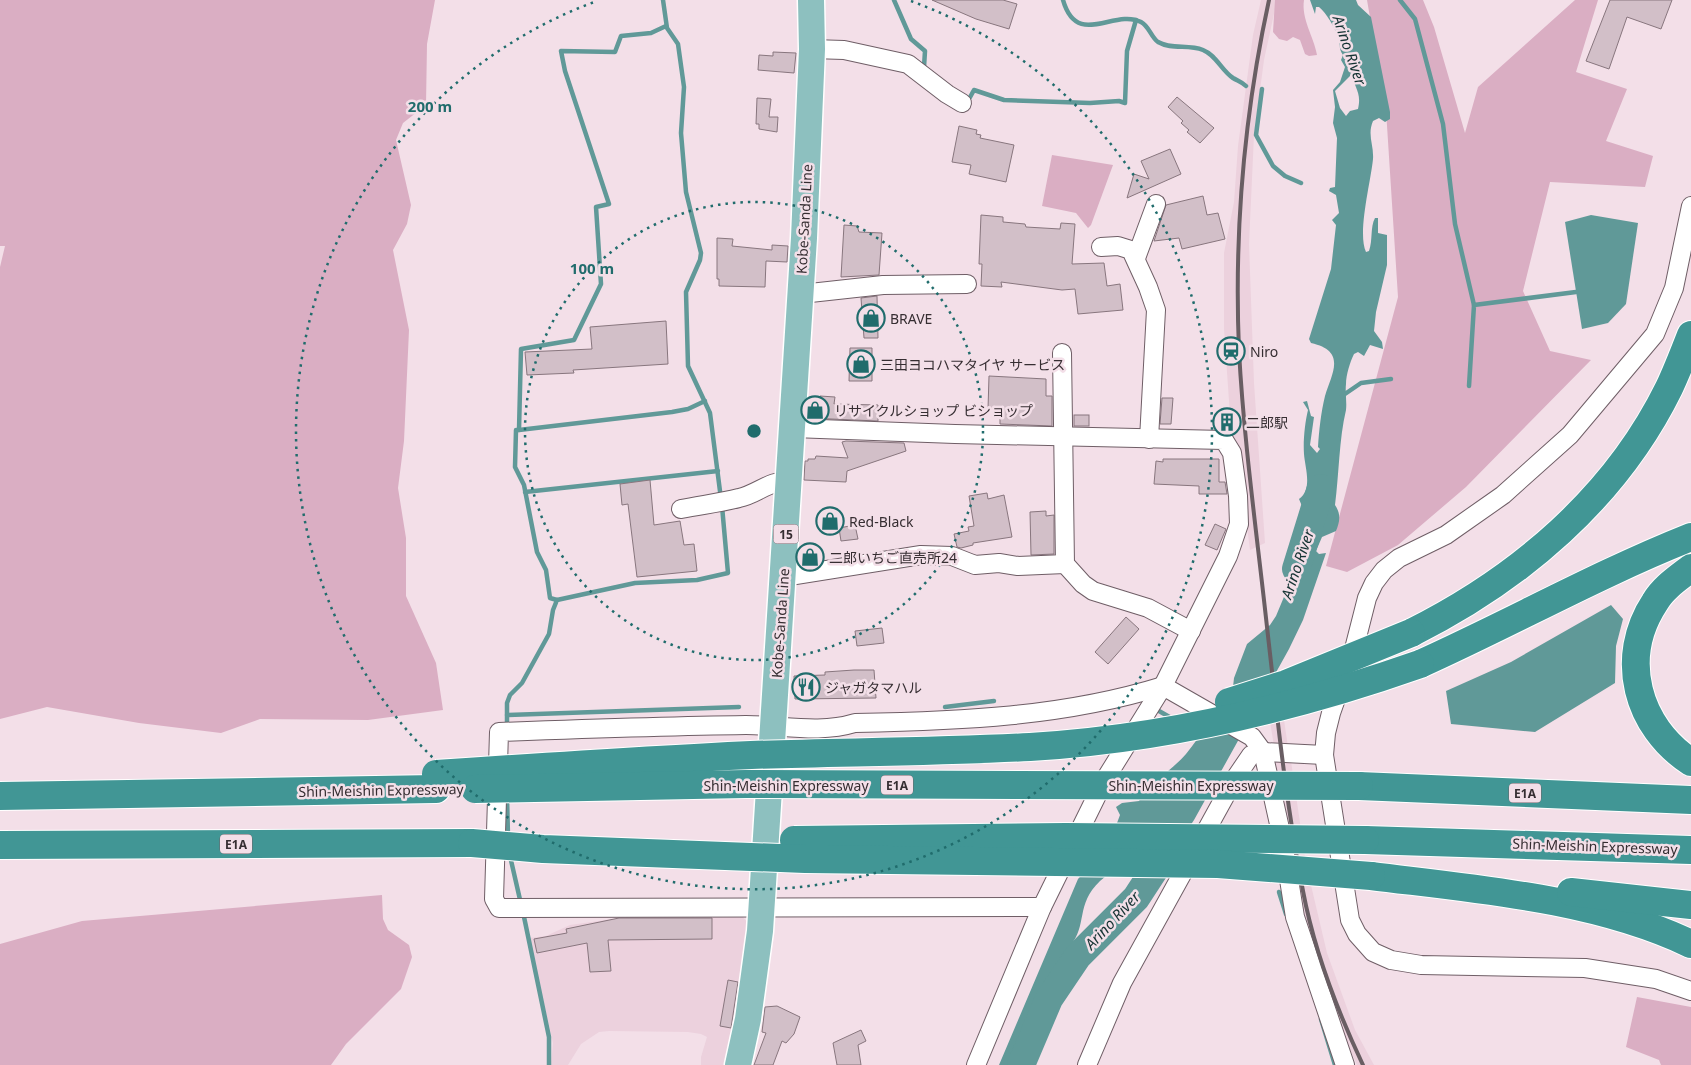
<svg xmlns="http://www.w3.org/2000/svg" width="1691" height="1065" font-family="'Noto Sans','Noto Sans JP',sans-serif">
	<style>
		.built { fill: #ecd1dd }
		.green { fill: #daaec3 }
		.water { fill: #609998; fill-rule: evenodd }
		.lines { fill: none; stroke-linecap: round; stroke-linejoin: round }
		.stream { stroke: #609998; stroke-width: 4.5 }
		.river { stroke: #609998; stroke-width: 28 }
		.building { fill: #d2bfc8; stroke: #88767e }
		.minor-casing { stroke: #6f5e66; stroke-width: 20 }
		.primary-casing { stroke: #fff; stroke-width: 29 }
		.motorway-casing { stroke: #fff; stroke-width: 30 }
		.minor { stroke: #fff; stroke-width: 18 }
		.primary { stroke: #8dc0bf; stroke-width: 26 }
		.motorway { stroke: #419695; stroke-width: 28 }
		.rail { stroke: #695e63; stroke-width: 4 }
		.motorway-bridge-casing { stroke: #fff; stroke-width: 30; stroke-linecap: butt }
		.motorway-bridge { stroke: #419695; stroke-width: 28 }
		.ring { fill: none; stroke: #206c6c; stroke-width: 2.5; stroke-dasharray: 2.5 5 }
		.labels { text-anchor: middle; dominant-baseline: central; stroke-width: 5; stroke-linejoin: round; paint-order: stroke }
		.shield { fill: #f3dfe8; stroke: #6f6369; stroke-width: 1 }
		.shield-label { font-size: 12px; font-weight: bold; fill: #362e32 }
		.street-label { font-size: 14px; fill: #362e32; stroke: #f3dfe8 }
		.poi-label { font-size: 14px; fill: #362e32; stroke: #f3dfe8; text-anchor: start }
		.water-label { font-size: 15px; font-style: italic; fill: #153333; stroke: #f3dfe8 }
		.centre { fill: #206c6c; stroke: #f3dfe8; stroke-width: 2.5 }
		.ring-label { font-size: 15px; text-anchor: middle; font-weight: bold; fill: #206c6c; stroke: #f3dfe8; stroke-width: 5; stroke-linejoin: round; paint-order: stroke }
	</style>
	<rect width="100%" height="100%" fill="#f3dfe8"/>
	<g class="built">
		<path d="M1261,0H1277L1264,60L1254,135L1249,244L1254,383L1265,543L1250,550L1238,456L1232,444L1224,329V253L1234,202L1238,146L1253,35Z"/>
		<path d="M1279,686L1288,747L1274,746L1266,697Z"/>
		<path d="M1273,761H1291L1306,864L1327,953L1355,1030L1374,1065H1357L1336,1019L1299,913Z"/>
		<path d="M648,914L741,915L749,924L744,973L726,1065H701V1057L707,1037L701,1034L688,1032L609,1031L599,1032L581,1044L568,1065H551L553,1043L529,938L546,936L570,925Z"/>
	</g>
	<g class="green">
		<path d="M0,0H435L427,44L426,105L403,123L396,140L411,205L407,224L393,250L409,330L404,441L398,488L406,538V596L436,663L443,710L368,720L260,719L221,733L139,723L47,707L0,719V267L5,246H0Z"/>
		<path d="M1275,0H1304C1301,19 1314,37 1317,55L1309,56L1305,54L1300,40L1293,37L1287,41L1279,39L1273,32Z"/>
		<path d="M1367,0H1423L1434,27L1465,133L1478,87L1575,0H1598L1576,72L1627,89L1606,141L1653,156L1645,187L1550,182L1523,291L1550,351L1591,360L1466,487L1398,545L1347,572L1326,566L1398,297L1386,110Z"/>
		<path d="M1052,155L1113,165L1091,225L1088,228L1076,213L1042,206Z"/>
		<path d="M382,895L383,919L388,930L409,945L412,957L401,989L346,1044L331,1065H0V944L82,921Z"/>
		<path d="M1637,997L1691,1007V1065H1661L1659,1060L1626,1047Z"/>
	</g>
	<g class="water">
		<path d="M1310,0H1356L1358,5L1371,17L1390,112V119L1385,122L1379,118L1373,121C1367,135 1374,145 1373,159C1371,181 1357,233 1366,252L1369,251C1373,240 1370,227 1375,218H1378V233L1387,235V265L1376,312L1374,331L1382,342L1383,349L1370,345L1364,356L1358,352L1354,354C1350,362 1346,375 1346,384C1345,393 1347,401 1346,410C1339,439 1339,475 1335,505C1341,514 1340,521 1336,531L1322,537L1316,551L1319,554L1326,553L1303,620L1289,649L1194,820C1190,826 1186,834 1181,839C1177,844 1167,847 1161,849C1141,858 1116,866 1100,881C1075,905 1088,925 1070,946L1020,1065H999L1078,879L1088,868L1110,824L1117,823L1120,815L1116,807L1122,803L1139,801C1151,782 1171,771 1186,754C1203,733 1217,709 1233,687L1234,678L1247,644L1270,625L1276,616L1286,592L1305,534L1310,533L1311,514L1304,511L1299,499C1313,489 1305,468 1304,454C1303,441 1305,422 1308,410L1303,402L1307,401L1311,416L1314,417L1310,445L1317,453L1320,449L1318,447C1319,431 1321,412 1325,396C1332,373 1347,351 1311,343L1309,339L1331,269L1336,225L1332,220L1339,213L1336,195L1329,191L1330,188L1335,187L1337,138L1333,123L1335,107L1333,90L1340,82L1345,67L1341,60L1343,55C1338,48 1341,44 1338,37C1334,26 1327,14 1319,7H1316L1315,14ZM1352,74C1354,88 1362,92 1358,109L1350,111L1346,116L1340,108L1335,91Z"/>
		<path d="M1591,215L1638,223L1626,304L1608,323L1582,329L1565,222Z"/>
		<path d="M1611,605L1623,619L1616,646L1615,683L1535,732L1451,724L1446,691L1511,662Z"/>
	</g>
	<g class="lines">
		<g class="stream">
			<path d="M663,0L667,28L678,44L684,87L681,133L686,192L701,253L700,260L686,292L688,366L710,413L721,499"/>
			<path d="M894,0L911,39L925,51L924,67L926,69"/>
			<path d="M1063,0C1077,49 1114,8 1141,22C1149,26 1151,37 1158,42C1172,50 1188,44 1203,50C1216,55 1222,71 1233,78C1238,81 1242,82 1246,86"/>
			<path d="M1400,0L1415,19L1443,124L1455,224L1474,305"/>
			<path d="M1262,89L1256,135L1273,166L1285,176L1301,183"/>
			<path d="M969,99L974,90L1004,100L1090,103L1119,101L1125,103L1127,51L1136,20"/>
			<path d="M1469,386L1474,305L1576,292"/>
			<path d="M1342,396L1361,383L1391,379"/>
			<path d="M519,430L672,412L688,409L705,401"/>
			<path d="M525,492L718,471"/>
			<path d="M557,600L550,598L546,570L537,552L524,485L515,467L516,430H519L521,349L574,340L601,284L596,207L609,204L565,71L561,51L615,52L621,36L651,33L666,26"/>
			<path d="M945,707L994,701"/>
			<path d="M1159,711L1173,719"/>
			<path d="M507,715L739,707"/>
			<path d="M507,728V703L510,695L522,683L549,634L553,610L557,600L635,583L697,580L728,573L722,506"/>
			<path d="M507,796L508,836"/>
			<path d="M510,856L521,904"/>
			<path d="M1279,892L1286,914"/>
			<path d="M523,912L549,1037V1065"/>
			<path d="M1321,1019L1335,1065"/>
		</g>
		<g class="river">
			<path d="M1296,569L1321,488"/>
			<path d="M1021,1065L1049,999L1078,956L1136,898L1170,846"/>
		</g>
	</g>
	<g class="building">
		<path d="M932,0H1003L1017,4L1009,29L976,19Z"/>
		<path d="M1610,0H1672L1661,29L1627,17L1609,69L1586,61Z"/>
		<path d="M773,52L796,53L794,73L758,70L759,55L773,56Z"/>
		<path d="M1177,97L1214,128L1200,143L1187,132L1189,130L1181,123L1183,121L1168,107Z"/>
		<path d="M757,98L771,99L769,117H778L777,132L759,129V124H756Z"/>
		<path d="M959,126L977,130L976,134L981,135L980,138L1014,145L1006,182L969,174L971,165L952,162Z"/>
		<path d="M1170,149L1181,174L1127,198L1134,174L1149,179L1141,161Z"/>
		<path d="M1203,196L1207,215L1218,213L1225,239L1182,249L1179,238L1154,241L1166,205Z"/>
		<path d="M981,215L1003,217V222L1025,224L1026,227L1060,229L1061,223L1075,224L1072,264L1104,263L1107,286L1120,284L1123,310L1078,314L1075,289L1062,290L1001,282L1002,287L981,286L982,264H979Z"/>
		<path d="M844,225L857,226L859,232L882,233L879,275L841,277Z"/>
		<path d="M717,238L733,239L732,246L772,250V245L788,246L787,262L766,261L765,287L719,286V279H717Z"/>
		<path d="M877,296L878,338H864L861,298Z"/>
		<path d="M666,321L668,364L573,370L574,373L527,375L525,352L592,349L590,327Z"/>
		<path d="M850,348H872V381H849Z"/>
		<path d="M989,376L1046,379V396H1052V426L1000,424V409H988Z"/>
		<path d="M820,396L835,397L834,404L878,405V421L808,418L809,399H819Z"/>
		<path d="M1162,398H1173L1171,424H1160Z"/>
		<rect x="1074" y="415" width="15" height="11"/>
		<path d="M1236,416L1237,428L1219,429L1218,417Z"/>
		<path d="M846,441L904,443L906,451L847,471L846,482L804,480L805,461H808V459H815L816,456L848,458L842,442Z"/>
		<path d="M1163,459H1219V482H1225L1227,494H1199V486L1154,484L1156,461L1163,462Z"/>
		<path d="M650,480L654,525L680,521L684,545L694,544L697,571L637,577L628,504L622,505L620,484Z"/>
		<path d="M987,493L988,499L1004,495L1012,537L973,543V545L961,548L957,547L954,534L969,531L968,527L974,526L969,496Z"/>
		<path d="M1046,511V516L1054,515V554L1031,555L1030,512Z"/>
		<path d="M1215,524L1226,529L1217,550L1205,545Z"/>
		<path d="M855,525L858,539L841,541L839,528Z"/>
		<path d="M1126,617L1139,629L1108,664L1095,652Z"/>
		<path d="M882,628L884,643L857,646L855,631Z"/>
		<path d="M854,670H874L876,698L795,699L794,676L825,675V672Z"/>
		<path d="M619,918H712V939L608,940L611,971L590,972L587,943L537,953L534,939L567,933L566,929Z"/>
		<path d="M728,980L738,982L731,1028L720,1026Z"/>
		<path d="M777,1006L800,1017L794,1034L786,1043L782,1041L773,1065H754L766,1033L762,1032L765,1007Z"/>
		<path d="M861,1030L866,1041L858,1045L861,1065H837L833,1043Z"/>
	</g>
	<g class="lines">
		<g class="minor-casing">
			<g id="minor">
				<path d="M812,49L844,50L908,64L947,94L962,103"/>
				<path d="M1101,247L1118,246L1131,250L1148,287L1156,310L1149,439"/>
				<path d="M1136,258L1156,204"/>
				<path d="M801,294L883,285L967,284"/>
				<path d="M1062,353L1065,564L1083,584L1093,591L1148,608L1191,631"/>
				<path d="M793,428L955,434L1224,440L1232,453L1238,496L1239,524L1228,556L1163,686L1104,781L1042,907L976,1065"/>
				<path d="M681,509C700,505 720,503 739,498C758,494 769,480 790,481"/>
				<path d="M783,577L921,555L952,556L975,565L999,563L1018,566L1065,564"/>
				<path d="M1324,755L1350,920L1357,934L1373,952L1391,960L1421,965L1585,968L1656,979L1691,991"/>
				<path d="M1042,907L499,908L494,899L499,732C581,729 663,726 746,725C783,725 819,734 855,723C959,721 1063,717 1163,686L1252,737L1263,752L1283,842L1295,917L1345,1065"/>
				<path d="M1087,1065L1122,983L1234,780L1251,755L1263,752L1324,755L1326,733L1331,713L1355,645L1367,598L1374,583L1384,570L1399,558L1446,535L1503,495L1570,435L1655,334L1674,288L1691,206"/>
			</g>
		</g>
		<g class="primary-casing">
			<path id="primary" d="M738,1065L748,1019L760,931L804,238L812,49L811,0"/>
		</g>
		<g class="motorway-casing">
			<g id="motorway">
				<path d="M1691,568C1678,578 1663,588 1655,602C1618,658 1637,727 1691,762"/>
				<path d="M1411,633C1519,579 1615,498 1669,388C1677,371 1684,353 1691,335"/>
				<path d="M1420,664C1511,623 1598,574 1691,537"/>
				<path d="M1359,786L1691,800"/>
				<path d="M0,796L436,789"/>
				<path d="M1365,840L1691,850"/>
				<path d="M0,845L472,843"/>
				<path d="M1371,876C1475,889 1595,898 1691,944"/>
				<path d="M1571,892L1691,905"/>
			</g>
		</g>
		<use href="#minor" class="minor"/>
		<use href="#primary" class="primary"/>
		<use href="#motorway" class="motorway"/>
		<path class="rail" d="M1269,0C1244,115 1234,233 1239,351C1244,443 1257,535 1267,627C1277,715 1286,804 1303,891C1314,950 1337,1010 1363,1065"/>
		<g class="motorway-bridge-casing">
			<g id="motorway-bridge">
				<path d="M1229,702L1286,684L1411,633"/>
				<path d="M436,774C541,767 646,760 751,755C844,752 937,752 1030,747C1164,739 1295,708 1420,664"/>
				<path d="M475,789L746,784L1359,786"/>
				<path d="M794,840L1066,837L1365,840"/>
				<path d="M472,843L543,849L805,859L1218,864L1371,876"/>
			</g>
		</g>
		<use href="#motorway-bridge" class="motorway-bridge"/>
	</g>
	<g class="ring">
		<circle cx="754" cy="431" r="229"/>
		<path d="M911 1A458 458 0 1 1 597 1"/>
	</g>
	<defs>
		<g id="shop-ring" transform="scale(1.4375)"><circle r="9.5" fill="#f3dfe8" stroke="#206c6c" stroke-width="1.5"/><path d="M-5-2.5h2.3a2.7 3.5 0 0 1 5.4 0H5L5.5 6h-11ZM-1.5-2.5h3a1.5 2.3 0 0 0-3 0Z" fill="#206c6c"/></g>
		<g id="station-ring" transform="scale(1.4375)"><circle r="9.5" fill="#f3dfe8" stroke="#206c6c" stroke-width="1.5"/><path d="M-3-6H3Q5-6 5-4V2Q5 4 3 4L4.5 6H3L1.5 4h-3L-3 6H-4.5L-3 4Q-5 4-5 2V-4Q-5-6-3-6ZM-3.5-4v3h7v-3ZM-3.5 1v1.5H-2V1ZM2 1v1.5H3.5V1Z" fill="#206c6c"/></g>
		<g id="building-ring" transform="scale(1.4375)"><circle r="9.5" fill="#f3dfe8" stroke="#206c6c" stroke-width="1.5"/><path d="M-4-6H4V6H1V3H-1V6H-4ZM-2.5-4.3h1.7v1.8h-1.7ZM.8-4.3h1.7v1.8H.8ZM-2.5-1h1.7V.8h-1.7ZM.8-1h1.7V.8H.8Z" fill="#206c6c"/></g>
		<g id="restaurant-ring" transform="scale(1.4375)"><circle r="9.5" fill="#f3dfe8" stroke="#206c6c" stroke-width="1.5"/><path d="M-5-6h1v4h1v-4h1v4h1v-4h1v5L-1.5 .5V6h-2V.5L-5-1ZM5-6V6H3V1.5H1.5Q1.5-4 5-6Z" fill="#206c6c"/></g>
	</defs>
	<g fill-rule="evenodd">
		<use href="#shop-ring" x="871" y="318"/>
		<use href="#station-ring" x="1231" y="351"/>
		<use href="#shop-ring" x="861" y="364"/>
		<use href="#shop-ring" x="815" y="410"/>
		<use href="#building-ring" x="1227" y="422"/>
		<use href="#shop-ring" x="830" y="521"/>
		<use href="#shop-ring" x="810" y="557"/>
		<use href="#restaurant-ring" x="806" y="687"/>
	</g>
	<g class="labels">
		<g class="shield">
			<rect x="773.5" y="524.5" width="25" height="19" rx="4"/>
			<rect x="881" y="775.5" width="32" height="19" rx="4"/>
			<rect x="1509" y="783.5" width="32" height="19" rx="4"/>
			<rect x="220" y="834.5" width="32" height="19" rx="4"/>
		</g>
		<g class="shield-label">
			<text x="786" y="534">15</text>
			<text x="897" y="785">E1A</text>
			<text x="1525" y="793">E1A</text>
			<text x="236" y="844">E1A</text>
		</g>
		<g class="street-label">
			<text transform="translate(804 219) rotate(-87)">Kobe-Sanda Line</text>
			<text transform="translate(780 623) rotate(-86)">Kobe-Sanda Line</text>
			<text x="786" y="785">Shin-Meishin Expressway</text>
			<text x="1191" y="785">Shin-Meishin Expressway</text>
			<text transform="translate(381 790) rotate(-1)">Shin-Meishin Expressway</text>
			<text transform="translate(1595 846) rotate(2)">Shin-Meishin Expressway</text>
		</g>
		<g class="poi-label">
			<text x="890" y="318">BRAVE</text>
			<text x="1250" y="351">Niro</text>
			<text x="880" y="364">三田ヨコハマタイヤ サービス</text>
			<text x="834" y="410">リサイクルショップ ビショップ</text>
			<text x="1246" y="422">二郎駅</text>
			<text x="849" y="521">Red-Black</text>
			<text x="829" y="557">二郎いちご直売所24</text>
			<text x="825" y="687">ジャガタマハル</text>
		</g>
		<g class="water-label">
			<text transform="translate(1350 50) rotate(71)">Arino River</text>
			<text transform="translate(1297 564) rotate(-71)">Arino River</text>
			<text transform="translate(1112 920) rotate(-47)">Arino River</text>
		</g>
	</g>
	<circle cx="754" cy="431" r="8" class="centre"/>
	<g class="ring-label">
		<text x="430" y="112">200 m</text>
		<text x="592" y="274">100 m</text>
	</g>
</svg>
